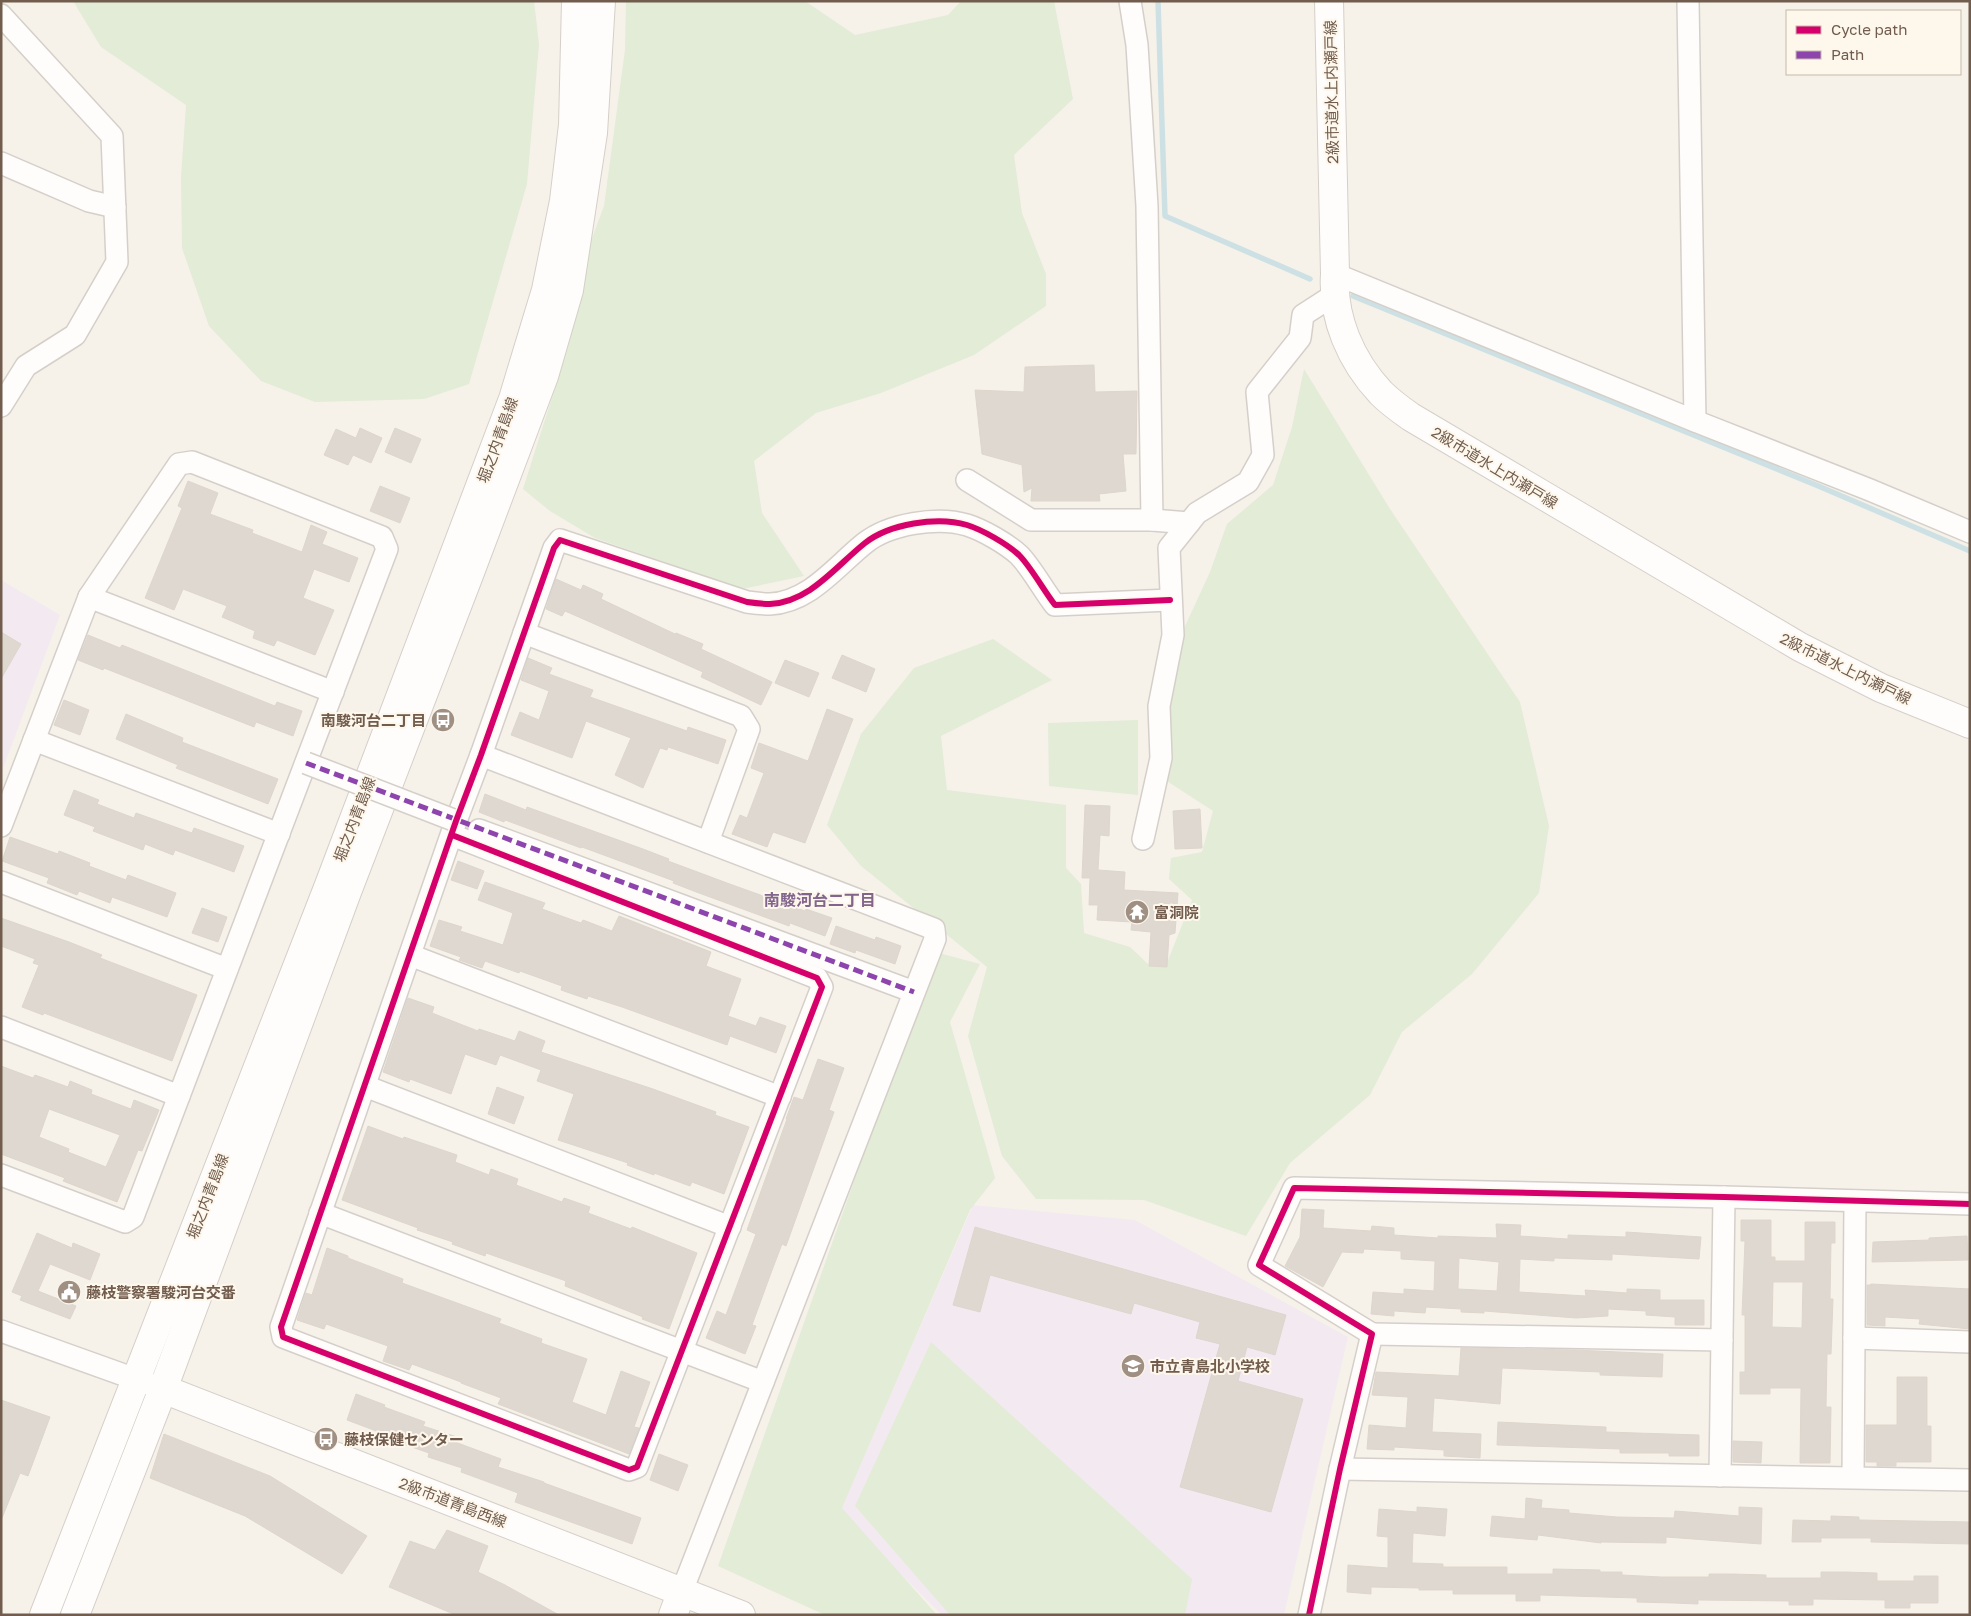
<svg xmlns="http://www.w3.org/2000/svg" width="1971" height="1616" font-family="'Golos Text','Noto Sans JP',sans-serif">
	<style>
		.education { fill: #f3eaf1 }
		.green { fill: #e2ecd6 }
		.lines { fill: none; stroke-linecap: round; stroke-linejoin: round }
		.stream { stroke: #cde1e4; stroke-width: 5.5 }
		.building { fill: #dfd8d0; stroke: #ded6cd; fill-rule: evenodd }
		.street-casing { stroke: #d5cfc9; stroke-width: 24 }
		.secondary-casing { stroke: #d5cfc8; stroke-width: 30 }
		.street { stroke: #fefdfc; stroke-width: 21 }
		.secondary { stroke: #fefdfc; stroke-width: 28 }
		.street-bridge-casing { stroke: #d5cfc9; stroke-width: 24; stroke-linecap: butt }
		.street-bridge { stroke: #fefdfc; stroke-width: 21 }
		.quiet { stroke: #8e44ad; stroke-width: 5; stroke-dasharray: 10 5; stroke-linecap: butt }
		.cycleway-casing { stroke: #fdf7ec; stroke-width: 9 }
		.cycleway { stroke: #d6006c; stroke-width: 6 }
		.labels { text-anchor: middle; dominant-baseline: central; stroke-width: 4; stroke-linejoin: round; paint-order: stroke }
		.street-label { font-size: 15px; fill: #715c4d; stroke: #fdf7ec }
		.poi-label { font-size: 15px; font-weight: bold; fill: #715c4d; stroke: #fdf7ec; text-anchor: start }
		.neighbourhood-label { font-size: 16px; font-weight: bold; fill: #82658d; stroke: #fdf7ec }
	</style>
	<rect width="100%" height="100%" fill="#f6f2ea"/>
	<g class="education">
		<path d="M1,580L60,615L1,774Z"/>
		<path d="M973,1205L1135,1220L1348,1337L1284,1615H942L839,1514Z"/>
	</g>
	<g class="green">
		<path d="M73,1H534L539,44L527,184L469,384L424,399L315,402L261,381L209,326L182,248L181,177L186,105L101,47Z"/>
		<path d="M626,1H805L855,35L948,15L961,1H1054L1073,99L1014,155L1022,213L1046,274V306L974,355L881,393L816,413L754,461L762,513L804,576L742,589L595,538L550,511L523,489L568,347L582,265L604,206L625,50Z"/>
		<path d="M1304,369L1390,509L1520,702L1549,826L1539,893L1472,974L1402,1032L1370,1095L1290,1163L1246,1236L1144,1200L1036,1199L1002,1156L968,1036L987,967L861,866L827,825L861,734L914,668L993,639L1052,680L941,736L947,790L1066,805V868L1081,884L1084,933L1130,947L1149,965L1167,963L1192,900L1169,879L1171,858L1202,852L1213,811L1153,772L1151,700L1210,572L1227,524L1273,485L1292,427Z"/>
		<path d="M1138,720V795L1049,786L1048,723Z"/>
		<path d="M935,952L980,964L950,1022L995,1178L970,1210L842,1508L937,1615H825L718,1566Z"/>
		<path d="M931,1342L1192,1579L1185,1615H950L855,1506Z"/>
	</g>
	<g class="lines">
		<g class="stream">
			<path d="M1158,1L1165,216L1310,279"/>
			<path d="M1353,296L1816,485L1970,551"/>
		</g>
	</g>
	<g class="building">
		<path d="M1094,365L1095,392L1137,391L1136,454H1123L1126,491L1099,494L1100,501H1031L1032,488L1024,492L1022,465L982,454L975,390L1024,392L1025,367Z"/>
		<path d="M360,428L382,438L371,463L353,455L348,465L324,455L336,429L356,438Z"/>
		<path d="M395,428L421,439L411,463L385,452Z"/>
		<path d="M188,481L218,493L210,514L253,530L252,533L302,552L311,525L327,532L322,544L358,558L349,582L314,569L303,598L334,610L315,655L277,640L274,646L253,638L255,631L222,617L227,606L183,589L174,610L145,598L182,508L178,506Z"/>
		<path d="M380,486L410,498L400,523L370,511Z"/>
		<path d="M556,579L581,590L583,585L603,594L601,599L675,634L676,633L703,644L701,649L772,682L761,705L701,677L703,672L590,622L565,611L562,616L546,609Z"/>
		<path d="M1,632L21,644L1,679Z"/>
		<path d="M88,635L120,648L122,645L275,706L277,702L302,711L293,736L256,722L254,727L104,668L103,670L78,660Z"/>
		<path d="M842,655L875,669L866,692L832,678Z"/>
		<path d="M528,658L552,668L549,674L593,690L590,697L687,731L688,727L726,740L718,764L668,747L667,750L660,748L643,788L615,775L631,738L586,721L572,758L511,735L520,712L539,720L549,691L521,680Z"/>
		<path d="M785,660L819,673L809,697L775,683Z"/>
		<path d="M64,700L89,710L80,735L54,725Z"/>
		<path d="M827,709L853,719L805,843L773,832L767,847L732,834L740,815L747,818L764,773L751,768L759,743L808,761Z"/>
		<path d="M126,714L183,738L182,742L278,779L268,804L176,768L178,765L116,739Z"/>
		<path d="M74,790L99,800L97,804L134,818L136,813L192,833L194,828L244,846L234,872L175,850L173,855L145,844L143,850L93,831L95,827L64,815Z"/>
		<path d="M485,794L526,810L527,807L643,849L669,859L668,861L727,883L805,911L806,909L832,918L825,936L790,923L789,926L699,893L673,883L674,881L582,847L581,848L505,820L504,822L479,812Z"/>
		<path d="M1085,805L1110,806L1109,836L1100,835L1098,870L1125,872L1124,890L1178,893L1175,933L1169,935L1167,967L1149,966L1151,932L1131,930L1132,922L1097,920L1098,905H1089L1090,878H1082Z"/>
		<path d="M1200,809L1202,848L1175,849L1173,811Z"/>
		<path d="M10,837L58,854L59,851L90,863L89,866L126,880L128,875L176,893L167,917L112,897L110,903L79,891L77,895L47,883L49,878L2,861Z"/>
		<path d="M458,861L484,871L477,889L451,880Z"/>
		<path d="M485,882L545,903L542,909L581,923L583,920L612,931L619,916L711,952L706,966L741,979L728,1016L756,1026L760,1017L786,1026L776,1053L730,1036L727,1045L622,1007L588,996L587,999L561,990L562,986L520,971L519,973L485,961L482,968L459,960L461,957L430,946L439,920L462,927L460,931L503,945L513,913L478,900Z"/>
		<path d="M202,908L227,917L218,942L192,933Z"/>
		<path d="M1,918L69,942L102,955L100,958L197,995L172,1061L44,1013L43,1015L22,1007L39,965L33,963L35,959L1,946Z"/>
		<path d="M836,926L875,940L876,937L901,946L895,964L856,950L855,953L830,944Z"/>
		<path d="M408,998L434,1007L432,1013L478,1031L479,1029L515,1041L519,1031L545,1041L541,1052L653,1089L716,1112L715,1115L749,1127L724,1194L692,1182L690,1186L654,1173V1175L627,1165L628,1163L558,1140L574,1094L537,1081L541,1070L500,1055L496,1065L465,1054L451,1094L410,1079L409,1082L383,1072Z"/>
		<path d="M818,1059L844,1068L829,1110L834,1112L786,1246L782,1244L771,1273L752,1325L756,1326L745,1354L706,1338L717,1311L726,1315L756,1234L747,1230L787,1119H786L794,1097L803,1100Z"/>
		<path d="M1,1066L33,1078L35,1075L68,1087L70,1081L92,1090L91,1094L131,1109L134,1100L159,1110L142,1151L138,1150L117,1202L63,1181L65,1178L1,1154ZM49,1109L120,1135L106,1167L68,1152L69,1149L39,1137Z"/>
		<path d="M497,1087L524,1097L514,1124L488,1114Z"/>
		<path d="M368,1126L403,1139L404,1137L457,1155L455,1162L489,1175L491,1169L518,1179L516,1185L562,1202L564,1198L590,1207L588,1213L631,1229L632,1227L697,1253L669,1329L642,1319L643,1317L565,1286L566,1281L486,1253L485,1256L452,1244L453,1242L417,1230L418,1228L342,1200Z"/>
		<path d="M1302,1209L1324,1210L1323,1228L1371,1231L1372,1226L1394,1228V1235L1438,1238V1236L1497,1238L1496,1224L1521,1225L1520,1236L1568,1239V1235L1626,1237V1232L1701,1237L1699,1259L1612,1254V1260L1554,1258V1261L1520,1259L1519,1292L1586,1296L1585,1290L1627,1293V1289L1660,1290V1300H1704V1325H1675V1317L1646,1315V1311L1608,1309V1316L1576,1318L1484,1311V1313L1461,1312V1309L1426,1307L1425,1313L1394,1311V1316L1371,1314L1373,1292L1404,1294V1289L1434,1291L1435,1261L1401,1259V1251L1364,1249L1363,1253L1342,1252L1323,1287L1285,1266L1300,1237ZM1459,1258L1499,1262L1497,1291L1458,1289Z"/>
		<path d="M1741,1220H1771V1257H1775V1261H1805V1222H1835V1243H1831L1830,1299H1833L1831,1354H1827L1826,1407H1831L1830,1463H1800L1801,1388H1770V1394H1740V1372H1745V1315H1742L1745,1241H1741ZM1773,1282H1803L1802,1328L1772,1327Z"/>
		<path d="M975,1227L1286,1315L1275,1355L1247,1347L1238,1381L1303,1399L1271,1512L1180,1487L1220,1344L1196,1338L1200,1322L1134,1303L1131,1314L990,1275L980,1312L953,1305Z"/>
		<path d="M37,1233L72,1248L73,1243L100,1254L90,1280L50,1264L38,1291L76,1306L70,1319L20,1300L22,1296L12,1292Z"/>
		<path d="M1967,1236L1968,1260L1872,1262L1873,1242L1929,1240V1238Z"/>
		<path d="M327,1248L348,1256V1258L403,1279L402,1283L501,1319L499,1323L542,1339L541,1343L587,1359L572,1402L606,1415L621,1371L650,1382L634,1427L639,1428L629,1454L498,1404L501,1398L461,1383V1382L412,1364L409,1370L383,1361L388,1346L326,1324L324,1329L297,1320L306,1293L312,1295Z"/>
		<path d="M1871,1284L1970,1289V1329L1919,1324L1920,1319L1885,1317V1326L1867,1325V1285H1870Z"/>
		<path d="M1461,1348L1575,1350L1663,1354L1662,1377L1600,1375V1372L1502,1368L1500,1404L1434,1398L1432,1432L1481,1434L1480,1458L1444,1456V1450L1394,1447V1450L1367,1449L1369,1425L1406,1428L1408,1397L1372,1395L1376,1372L1459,1376Z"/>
		<path d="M1897,1377H1927V1426H1931V1462H1896V1466H1877V1462H1866V1425H1897Z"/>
		<path d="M356,1394L385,1405L384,1407L425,1422L423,1426L457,1437L455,1442L501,1459L498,1467L544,1482V1483L641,1518L632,1544L515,1502L518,1493L461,1472L462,1468L428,1457L429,1453L386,1438L387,1435L347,1420Z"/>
		<path d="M1,1400L50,1417L28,1476L20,1473L2,1518Z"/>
		<path d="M1498,1422L1606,1427V1432L1699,1435V1456H1669V1453H1620V1449L1497,1445Z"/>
		<path d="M164,1434L270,1476L367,1536L342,1574L245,1516L150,1478Z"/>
		<path d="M1733,1441L1762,1442L1761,1463L1733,1462Z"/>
		<path d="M659,1454L688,1465L678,1491L650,1480Z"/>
		<path d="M1526,1498L1542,1500L1541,1508L1569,1510V1513L1617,1517L1674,1518L1675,1511L1739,1516V1507L1762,1508L1761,1544L1666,1537V1543L1601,1542V1543L1538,1535L1537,1540L1490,1536L1492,1516L1525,1519Z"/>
		<path d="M1417,1507L1447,1509L1445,1536L1413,1533L1412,1563L1443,1564V1567H1507V1574H1553V1569L1600,1570V1572H1622V1575L1661,1577H1709V1574H1733L1766,1575V1578H1821V1572H1845L1877,1573V1581H1914V1576H1938V1603H1910V1608H1885V1600L1813,1599V1605H1789V1601L1698,1600V1604L1674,1603L1637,1602V1598L1540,1595V1601H1516V1594H1453V1590H1419V1588L1371,1587V1594L1347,1592L1348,1565L1388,1568V1537L1377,1536L1379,1509L1417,1512Z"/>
		<path d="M1831,1516L1859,1517V1520L1970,1522V1544L1871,1542V1538H1821V1542H1792L1793,1520L1831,1521Z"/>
		<path d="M447,1530L488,1546L478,1572L505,1585L559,1615H456L389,1587L410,1541L435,1550Z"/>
	</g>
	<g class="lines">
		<g class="street-casing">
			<g id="street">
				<path d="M1130,1L1137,45L1147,206L1152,520"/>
				<path d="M1688,1L1695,421"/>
				<path d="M1,15L112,136L117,262L75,335L26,366L1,406"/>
				<path d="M1,163L89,201L115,207"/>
				<path d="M1335,274L1695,421L1870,490L1970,532"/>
				<path d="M967,480L1031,520H1152L1189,523"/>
				<path d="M89,597L333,692"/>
				<path d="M524,633L741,716L749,729L708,842"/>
				<path d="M34,740L279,834"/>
				<path d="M481,755L934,929L935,939L682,1591"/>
				<path d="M1,826L89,597L179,464L192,462L382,537L387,549L133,1217L125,1222L1,1175"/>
				<path d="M479,830L914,992"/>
				<path d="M452,835L817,978L822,987L637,1467L629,1470L283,1337L281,1327L456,821L481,755L554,548L560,540L747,602C754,603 762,604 770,604C810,602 836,566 865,543C889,524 937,516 967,525C983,530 1007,544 1019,555C1031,567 1044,591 1055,605L1170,600"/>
				<path d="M1143,839L1161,758L1159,706L1173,635L1169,548L1197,513L1248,482L1263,455L1257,392L1300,338L1303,315L1334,295"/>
				<path d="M1,882L227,969"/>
				<path d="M410,955L780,1097"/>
				<path d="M1,1027L179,1096"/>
				<path d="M365,1086L730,1227"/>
				<path d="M320,1213L763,1382"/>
				<path d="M1,1331L163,1389"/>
				<path d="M1372,1334L1722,1340"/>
				<path d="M1854,1338L1970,1342"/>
				<path d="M1340,1469L1970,1480"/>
				<path d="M1720,1476L1724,1197"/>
				<path d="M1853,1477L1855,1201"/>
				<path d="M1309,1615L1340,1469L1372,1334L1259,1265L1294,1188L1724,1197L1970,1204"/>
			</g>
		</g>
		<g class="secondary-casing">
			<g id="secondary">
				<path d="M1329,1L1335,274C1332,318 1351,361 1381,393C1390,402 1401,410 1411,417L1800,647L1881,688L1970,724"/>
				<path d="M163,1389L741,1615"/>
				<path d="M44,1615L329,885L513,399L546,290L564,201L573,125L576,1"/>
				<path d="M75,1615L163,1389L347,892L469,575L544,376L569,290L593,133L601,1"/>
				<path d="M673,1615L682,1591"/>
			</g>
		</g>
		<use href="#street" class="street"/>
		<use href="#secondary" class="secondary"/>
		<g class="street-bridge-casing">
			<path id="street-bridge" d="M306,763L456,821"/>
		</g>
		<use href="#street-bridge" class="street-bridge"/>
		<path class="quiet" d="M306,763L914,992"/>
		<g class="cycleway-casing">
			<g id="cycleway">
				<path d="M452,835L817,978L822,987L637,1467L629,1470L283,1337L281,1327L456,821L481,755L554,548L560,540L747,602C754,603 762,604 770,604C810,602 836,566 865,543C889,524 937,516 967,525C983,530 1007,544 1019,555C1031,567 1044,591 1055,605L1170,600"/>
				<path d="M1309,1615L1340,1469L1372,1334L1259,1265L1294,1188L1724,1197L1970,1204"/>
			</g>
		</g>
		<use href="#cycleway" class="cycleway"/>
	</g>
	<defs>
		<g id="bus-disc" transform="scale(1.25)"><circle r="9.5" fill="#a09084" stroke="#fdf7ec"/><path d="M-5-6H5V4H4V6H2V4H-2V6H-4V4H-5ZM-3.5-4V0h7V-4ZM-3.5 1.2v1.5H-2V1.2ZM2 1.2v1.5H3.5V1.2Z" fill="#fff"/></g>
		<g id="temple-disc" transform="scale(1.25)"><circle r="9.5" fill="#a09084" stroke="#fdf7ec"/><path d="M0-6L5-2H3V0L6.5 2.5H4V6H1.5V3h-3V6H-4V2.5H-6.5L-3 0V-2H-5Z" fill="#fff"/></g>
		<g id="civic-disc" transform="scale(1.25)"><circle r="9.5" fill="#a09084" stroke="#fdf7ec"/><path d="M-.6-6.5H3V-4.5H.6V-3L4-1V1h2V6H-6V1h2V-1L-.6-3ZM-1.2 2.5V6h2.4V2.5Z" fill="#fff"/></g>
		<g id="school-disc" transform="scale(1.25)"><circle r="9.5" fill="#a09084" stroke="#fdf7ec"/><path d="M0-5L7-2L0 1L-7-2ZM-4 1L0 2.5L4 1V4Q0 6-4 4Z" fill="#fff"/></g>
	</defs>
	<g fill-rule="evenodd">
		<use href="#bus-disc" x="443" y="720"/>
		<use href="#temple-disc" x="1137" y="912"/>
		<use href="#civic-disc" x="69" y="1292"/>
		<use href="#school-disc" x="1133" y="1366"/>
		<use href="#bus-disc" x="326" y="1439"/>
	</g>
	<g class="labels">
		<g class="street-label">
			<text transform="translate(1331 92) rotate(-91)">2級市道水上内瀬戸線</text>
			<text transform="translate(497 440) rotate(-70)">堀之内青島線</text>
			<text transform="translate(1495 467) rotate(31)">2級市道水上内瀬戸線</text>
			<text transform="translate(1846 668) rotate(26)">2級市道水上内瀬戸線</text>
			<text transform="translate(354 819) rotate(-69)">堀之内青島線</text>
			<text transform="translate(207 1196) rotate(-69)">堀之内青島線</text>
			<text transform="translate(453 1502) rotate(21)">2級市道青島西線</text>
		</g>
		<g class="poi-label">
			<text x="426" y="720" text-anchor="end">南駿河台二丁目</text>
			<text x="1154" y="912">富洞院</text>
			<text x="86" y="1292">藤枝警察署駿河台交番</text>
			<text x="1150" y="1366">市立青島北小学校</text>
			<text x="344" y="1439">藤枝保健センター</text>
		</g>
		<g class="neighbourhood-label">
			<text x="820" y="900">南駿河台二丁目</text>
		</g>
	</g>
	<rect width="1971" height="1616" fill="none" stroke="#715c4d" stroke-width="5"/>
	<rect x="1786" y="10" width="175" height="65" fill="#fdf7ec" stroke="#c5b9ac"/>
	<rect x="1796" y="26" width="25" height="8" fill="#d6006c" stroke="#c5b9ac"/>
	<text x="1831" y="35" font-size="15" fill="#715c4d">Cycle path</text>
	<rect x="1796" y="51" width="25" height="8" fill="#8e44ad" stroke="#c5b9ac"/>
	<text x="1831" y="60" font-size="15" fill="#715c4d">Path</text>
</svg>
